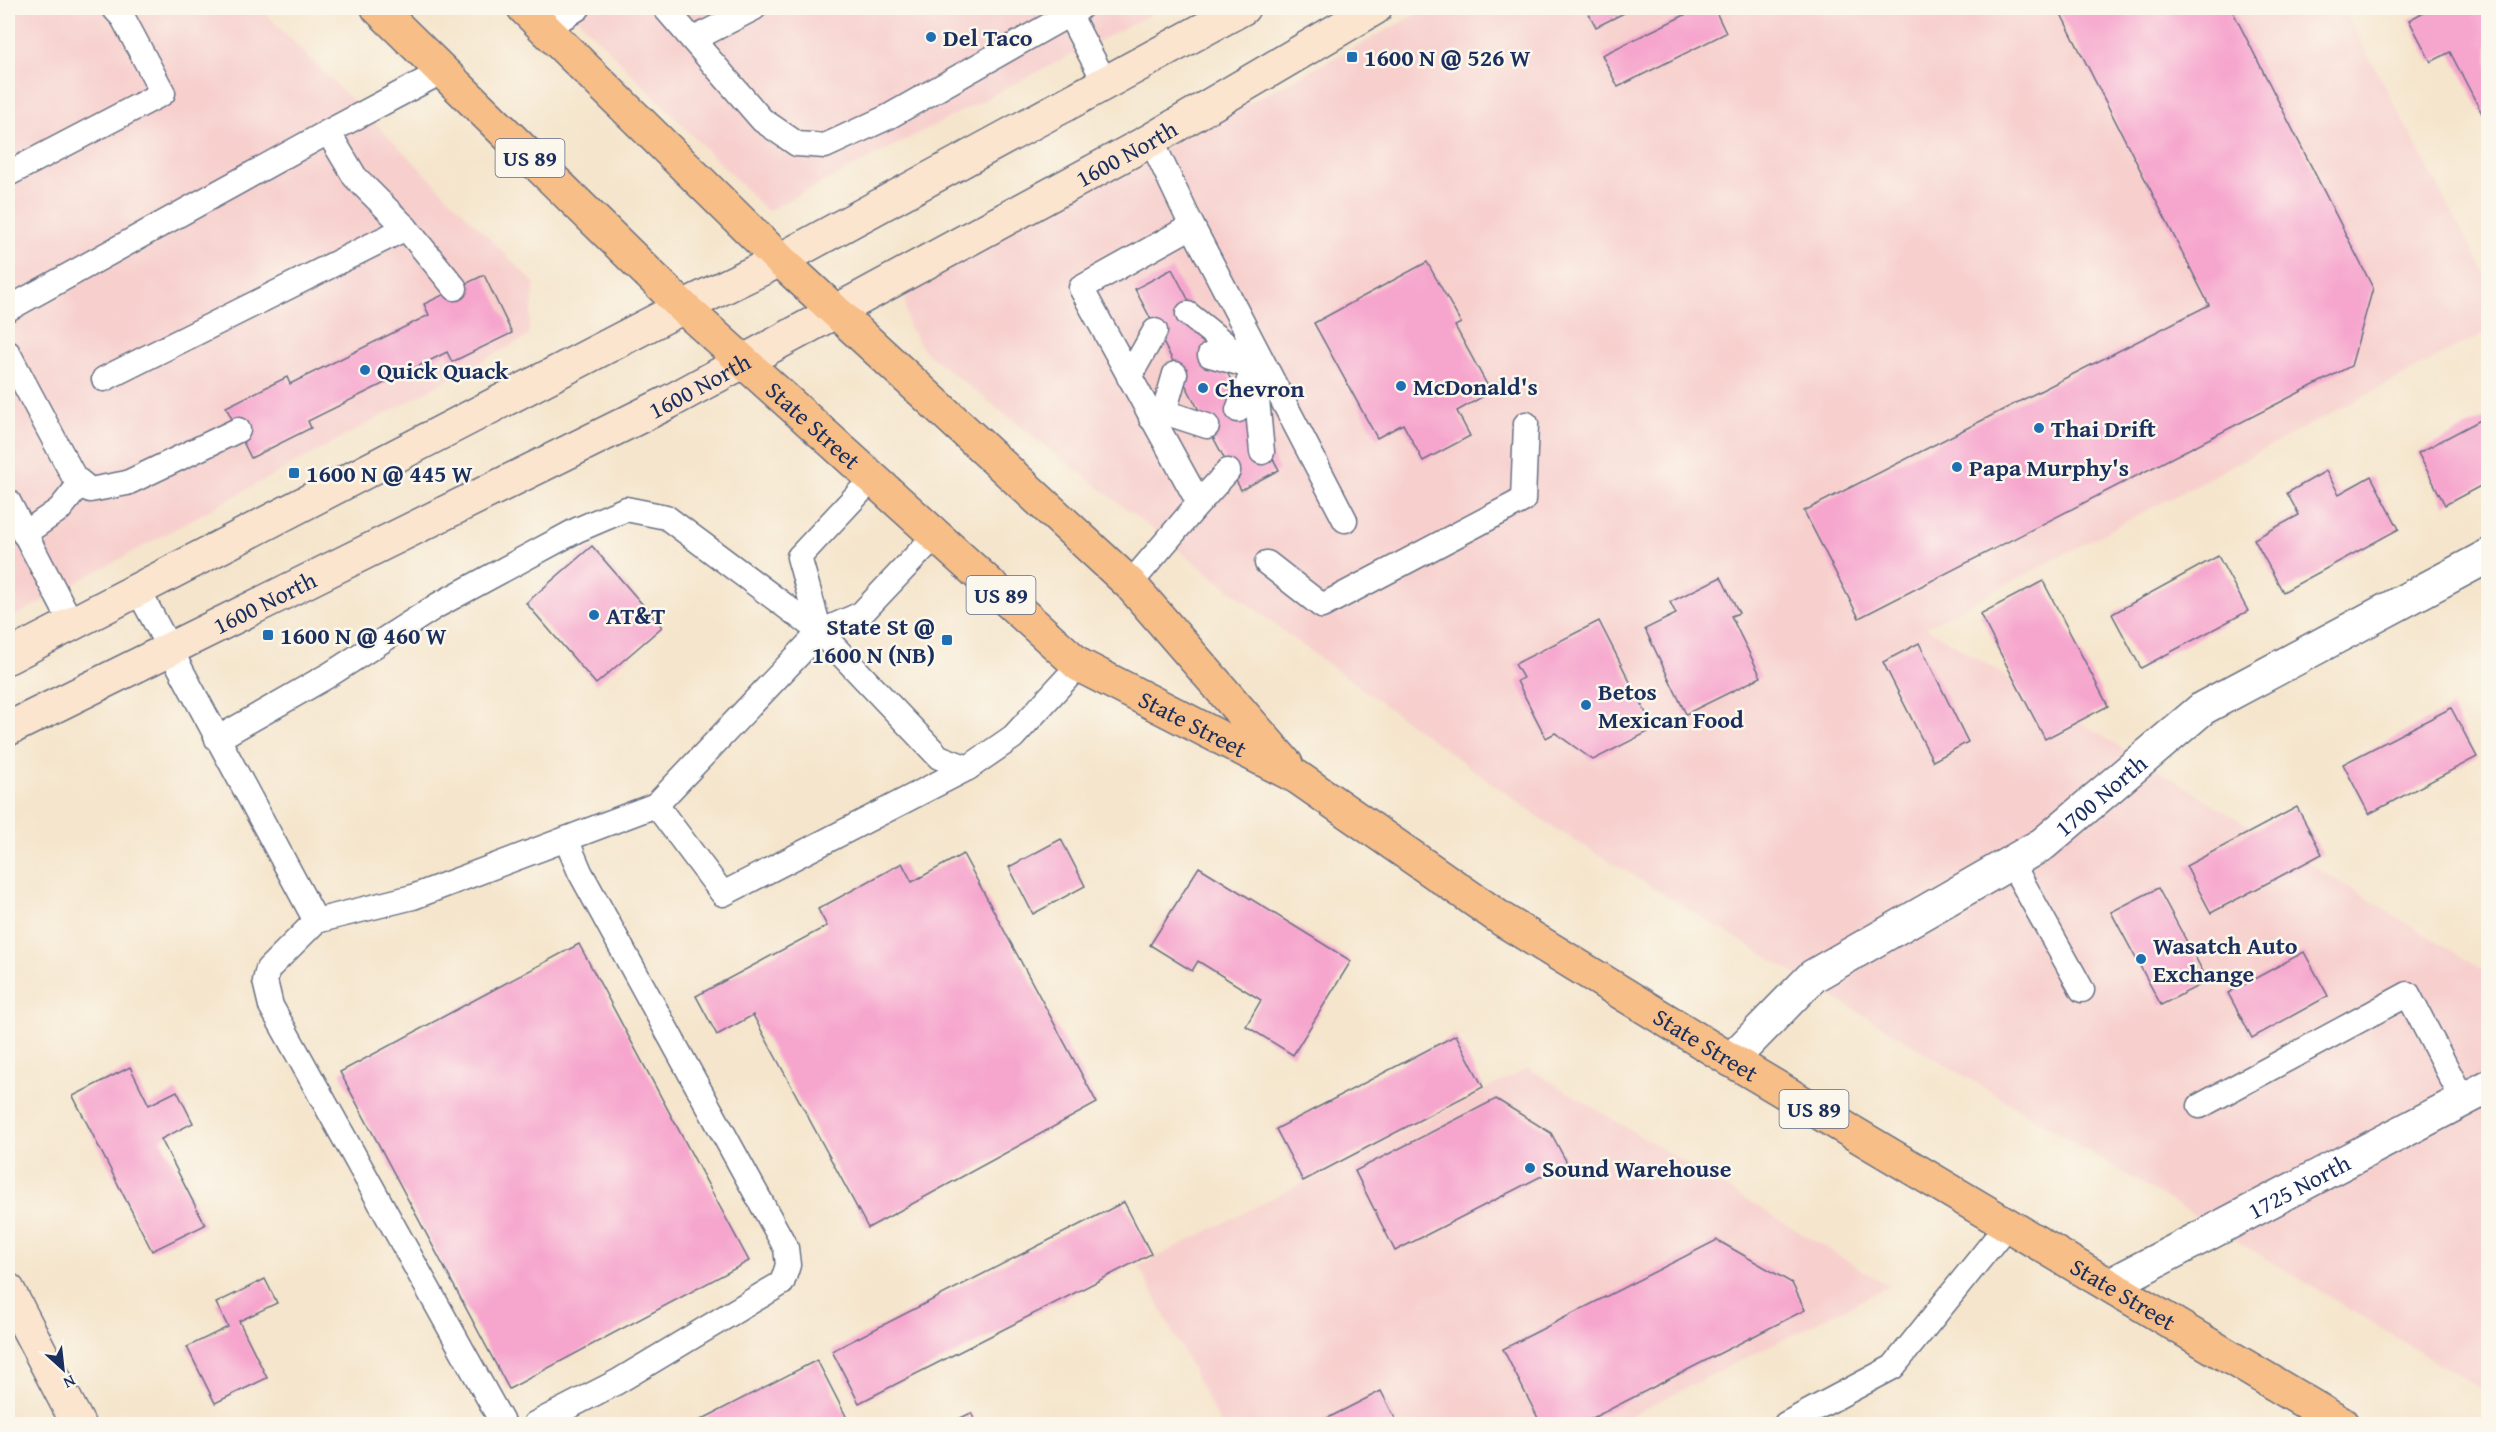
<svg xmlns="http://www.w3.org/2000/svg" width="2496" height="1432" font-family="'Gentium Book Plus',serif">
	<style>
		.built { fill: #f7d0ce }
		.building { fill: #f6a6cd }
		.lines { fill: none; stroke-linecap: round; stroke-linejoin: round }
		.lane-casing { stroke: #676f84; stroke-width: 27 }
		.street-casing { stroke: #676f84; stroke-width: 36 }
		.secondary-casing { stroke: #676f84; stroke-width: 36 }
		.primary-casing { stroke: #676f84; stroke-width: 36 }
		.lane { stroke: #fff; stroke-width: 24 }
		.street { stroke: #fff; stroke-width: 33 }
		.secondary { stroke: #fce5cf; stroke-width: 33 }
		.primary { stroke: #f7be87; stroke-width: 33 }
		.poi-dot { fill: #1f6fb2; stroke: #fbf7ec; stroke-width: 2 }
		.labels { text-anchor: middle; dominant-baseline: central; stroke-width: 5; stroke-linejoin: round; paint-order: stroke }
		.shield { fill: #fbf7ec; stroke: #5e6b89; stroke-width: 1.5 }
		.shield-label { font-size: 22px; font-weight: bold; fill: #1b2f5e }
		.poi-label { font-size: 24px; font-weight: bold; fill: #1b2f5e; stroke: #fbf7ec; text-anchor: start }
		.street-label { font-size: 24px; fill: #1b2f5e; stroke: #fbf7ec }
	</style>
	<rect width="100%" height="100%" fill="#fbf7ec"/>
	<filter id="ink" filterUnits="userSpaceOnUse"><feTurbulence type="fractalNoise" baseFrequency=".0167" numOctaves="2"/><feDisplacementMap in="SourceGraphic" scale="12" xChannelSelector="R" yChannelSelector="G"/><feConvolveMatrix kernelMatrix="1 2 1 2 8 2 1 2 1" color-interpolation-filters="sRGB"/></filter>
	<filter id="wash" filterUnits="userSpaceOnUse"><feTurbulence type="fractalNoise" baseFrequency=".008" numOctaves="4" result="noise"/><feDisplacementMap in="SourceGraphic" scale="24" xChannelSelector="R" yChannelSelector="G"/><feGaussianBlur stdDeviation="1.35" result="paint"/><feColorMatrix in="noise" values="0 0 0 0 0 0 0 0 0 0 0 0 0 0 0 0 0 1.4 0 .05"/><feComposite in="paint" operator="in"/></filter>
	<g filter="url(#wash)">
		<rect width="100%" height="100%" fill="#f5e5cc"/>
		<g class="built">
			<path d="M8,8H260L535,284L528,336L8,620Z"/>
			<path d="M567,8H1163L767,211Z"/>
			<path d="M1428,8H2343L2488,279V331L1926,627L2488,973V1393L1548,824L1288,635L925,352L908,325L905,301L915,280Z"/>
			<path d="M1528,1068L1889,1286L1614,1424H1220L1139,1266Z"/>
		</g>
		<g id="blocks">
			<g class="building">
				<path d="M1586,8H1634L1596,27Z"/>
				<path d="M1699,8H1714L1726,33L1618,87L1602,55Z"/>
				<path d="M2058,8H2231L2373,288L2351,366L1859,618L1804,511L2209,305Z"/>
				<path d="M2431,8H2488V125L2450,52L2431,62L2409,20Z"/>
				<path d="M1427,262L1461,323L1455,326L1491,392L1457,411L1470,436L1423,461L1403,424L1377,438L1314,323Z"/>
				<path d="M1172,269L1279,470L1241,490L1135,289Z"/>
				<path d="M484,275L512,333L452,362L447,352L308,421L311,428L251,458L226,407L287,377L290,384L429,315L424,304Z"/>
				<path d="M2488,416V482L2445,505L2418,453Z"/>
				<path d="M2326,471L2339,494L2371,476L2399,529L2283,592L2254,539L2299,515L2287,493Z"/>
				<path d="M592,546L662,627L596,684L526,603Z"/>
				<path d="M2218,556L2248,611L2141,668L2112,614Z"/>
				<path d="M1721,577L1739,613L1731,616L1761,677L1686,714L1645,629L1676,614L1670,602Z"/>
				<path d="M2043,581L2108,706L2045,739L1980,614Z"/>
				<path d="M1599,621L1654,729L1593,760L1555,733L1546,738L1517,681L1523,678L1515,664Z"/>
				<path d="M1919,643L1968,742L1933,761L1883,662Z"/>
				<path d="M2451,708L2477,757L2369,814L2343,764Z"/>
				<path d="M2297,807L2322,854L2211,913L2186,866Z"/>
				<path d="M1061,839L1085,886L1033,914L1009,867Z"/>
				<path d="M963,854L1097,1103L868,1228L753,1015L717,1035L696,996L827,926L818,909L902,863L912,882Z"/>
				<path d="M1199,867L1351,961L1293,1055L1246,1026L1261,1000L1198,961L1192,971L1150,945Z"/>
				<path d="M2158,888L2208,981L2161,1005L2111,912Z"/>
				<path d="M579,944L749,1261L509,1389L340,1072Z"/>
				<path d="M2304,952L2328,996L2252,1038L2228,993Z"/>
				<path d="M1456,1035L1483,1087L1303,1181L1276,1129Z"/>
				<path d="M130,1067L149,1105L177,1091L193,1123L161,1139L205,1225L152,1251L73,1096Z"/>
				<path d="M1496,1099L1551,1133L1567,1163L1395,1251L1355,1171Z"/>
				<path d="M1124,1202L1151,1254L859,1403L832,1351Z"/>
				<path d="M1717,1240L1792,1283L1805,1310L1581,1424H1541L1503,1349Z"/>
				<path d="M265,1279L277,1303L239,1321L267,1378L215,1403L187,1347L228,1327L216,1303Z"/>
				<path d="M817,1360L850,1424H693Z"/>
				<path d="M1381,1391L1398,1424H1316Z"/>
				<path d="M971,1413L977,1424H948Z"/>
			</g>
		</g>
	</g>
	<g filter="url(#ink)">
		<use href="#blocks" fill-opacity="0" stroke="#676f84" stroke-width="1.5"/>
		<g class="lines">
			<g class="lane-casing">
				<g id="lane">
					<path d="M665,8L762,120L797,144L825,146L888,117L1080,8"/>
					<path d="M1066,8L1106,84"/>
					<path d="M545,29L578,8"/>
					<path d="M694,39L754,8"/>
					<path d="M328,132L355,177L406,228L455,288"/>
					<path d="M8,174L163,93L123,18L114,8"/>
					<path d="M1192,226L1345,520"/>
					<path d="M8,309L328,132L443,71"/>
					<path d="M1188,314L1254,367L1262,452"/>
					<path d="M8,353L74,477L90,490L127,483L238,430"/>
					<path d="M1210,355L1246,365"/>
					<path d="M1129,377L1155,331"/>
					<path d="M104,379L406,228"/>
					<path d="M1238,410L1251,375"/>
					<path d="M1164,412L1175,374"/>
					<path d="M1151,418L1164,412L1207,426"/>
					<path d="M8,501L72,624"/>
					<path d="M1199,503L1228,471"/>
					<path d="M24,534L60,509L80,484"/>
					<path d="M1267,563L1322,606L1523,500L1526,424"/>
					<path d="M1130,584L1199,503L1081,288L1192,226L1151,140"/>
					<path d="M138,590L316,921L413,897L656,805L820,632L861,614L935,536"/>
					<path d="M820,632L799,557L872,479"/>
					<path d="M217,739L329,675L438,605L577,530L626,509L666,517L820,632L939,757L968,768L1013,737L1079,665"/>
					<path d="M656,805L723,894L968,768"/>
					<path d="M2011,862L2082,990"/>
					<path d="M316,921L268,969L265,981L271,1006L503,1424"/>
					<path d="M2200,1106L2408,994L2463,1100"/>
					<path d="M535,1424L617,1382L782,1283L788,1265L786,1248L580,872L566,839"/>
					<path d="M1786,1424L1893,1367L2008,1224"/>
				</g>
			</g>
			<g class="street-casing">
				<g id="street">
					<path id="s1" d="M1731,1060L1813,976L2043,844L2203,708L2488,556"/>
					<path id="s2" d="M2110,1285L2488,1087"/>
				</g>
			</g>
			<g class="secondary-casing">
				<g id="secondary">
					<path d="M8,657L683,307L780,260L1243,8"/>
					<path id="s3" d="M8,729L669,402L1151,140L1375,8"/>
					<path d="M8,1290L78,1424"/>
				</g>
			</g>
			<g class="primary-casing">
				<g id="primary">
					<path id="s4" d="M378,8L683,307L1079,665L1297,777L1503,920L1731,1060L2342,1424"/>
					<path d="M524,8L780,260L1130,584L1286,764"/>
				</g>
			</g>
			<use href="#lane" class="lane"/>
			<use href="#street" class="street"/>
			<use href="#secondary" class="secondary"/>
			<use href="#primary" class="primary"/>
		</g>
	</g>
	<g class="poi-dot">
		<circle cx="931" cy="37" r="6"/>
		<rect x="1346" y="51" width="12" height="12" rx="3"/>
		<circle cx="365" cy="370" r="6"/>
		<circle cx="1401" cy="386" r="6"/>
		<circle cx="1203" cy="388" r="6"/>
		<circle cx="2039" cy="428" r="6"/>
		<circle cx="1957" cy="467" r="6"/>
		<rect x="288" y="467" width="12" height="12" rx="3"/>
		<circle cx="594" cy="615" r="6"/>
		<rect x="262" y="629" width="12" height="12" rx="3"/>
		<rect x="941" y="634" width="12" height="12" rx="3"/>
		<circle cx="1586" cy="705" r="6"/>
		<circle cx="2141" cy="959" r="6"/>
		<circle cx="1530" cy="1168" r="6"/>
	</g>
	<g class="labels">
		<g class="shield">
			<rect x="495.5" y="139" width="69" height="38" rx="4.5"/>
			<rect x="966.5" y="576" width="69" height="38" rx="4.5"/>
			<rect x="1779.5" y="1090" width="69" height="38" rx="4.5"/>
		</g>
		<g class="shield-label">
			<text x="530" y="158">US 89</text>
			<text x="1001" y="595">US 89</text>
			<text x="1814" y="1109">US 89</text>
		</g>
		<g class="poi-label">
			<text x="943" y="37">Del Taco</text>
			<text x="1364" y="57">1600 N @ 526 W</text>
			<text x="377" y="370">Quick Quack</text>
			<text x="1413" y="386">McDonald's</text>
			<text x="1215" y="388">Chevron</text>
			<text x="2051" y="428">Thai Drift</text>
			<text x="1969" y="467">Papa Murphy's</text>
			<text x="306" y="473">1600 N @ 445 W</text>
			<text x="606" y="615">AT&amp;T</text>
			<text x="935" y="626" text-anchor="end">State St @<tspan x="935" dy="28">1600 N (NB)</tspan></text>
			<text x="280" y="635">1600 N @ 460 W</text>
			<text x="1598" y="691">Betos<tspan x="1598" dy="28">Mexican Food</tspan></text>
			<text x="2153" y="945">Wasatch Auto<tspan x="2153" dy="28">Exchange</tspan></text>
			<text x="1542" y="1168">Sound Warehouse</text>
		</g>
		<g class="street-label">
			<text stroke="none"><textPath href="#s3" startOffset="1258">1600 North</textPath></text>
			<text stroke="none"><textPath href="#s3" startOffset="772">1600 North</textPath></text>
			<text stroke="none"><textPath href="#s4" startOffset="603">State Street</textPath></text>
			<text stroke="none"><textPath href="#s3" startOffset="286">1600 North</textPath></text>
			<text stroke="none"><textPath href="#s4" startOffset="1089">State Street</textPath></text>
			<text stroke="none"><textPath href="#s1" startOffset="458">1700 North</textPath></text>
			<text stroke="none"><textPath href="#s4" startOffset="1695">State Street</textPath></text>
			<text stroke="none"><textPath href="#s2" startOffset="213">1725 North</textPath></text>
			<text stroke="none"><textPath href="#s4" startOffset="2181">State Street</textPath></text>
		</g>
	</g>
	<rect width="2496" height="1432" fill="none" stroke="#fbf7ec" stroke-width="30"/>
	<g transform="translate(63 1369) rotate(153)" stroke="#fbf7ec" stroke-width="4.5" paint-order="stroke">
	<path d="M0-4.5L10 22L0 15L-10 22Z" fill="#1b2f5e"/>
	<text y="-9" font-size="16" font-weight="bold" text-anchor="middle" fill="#1b2f5e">N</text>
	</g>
</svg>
